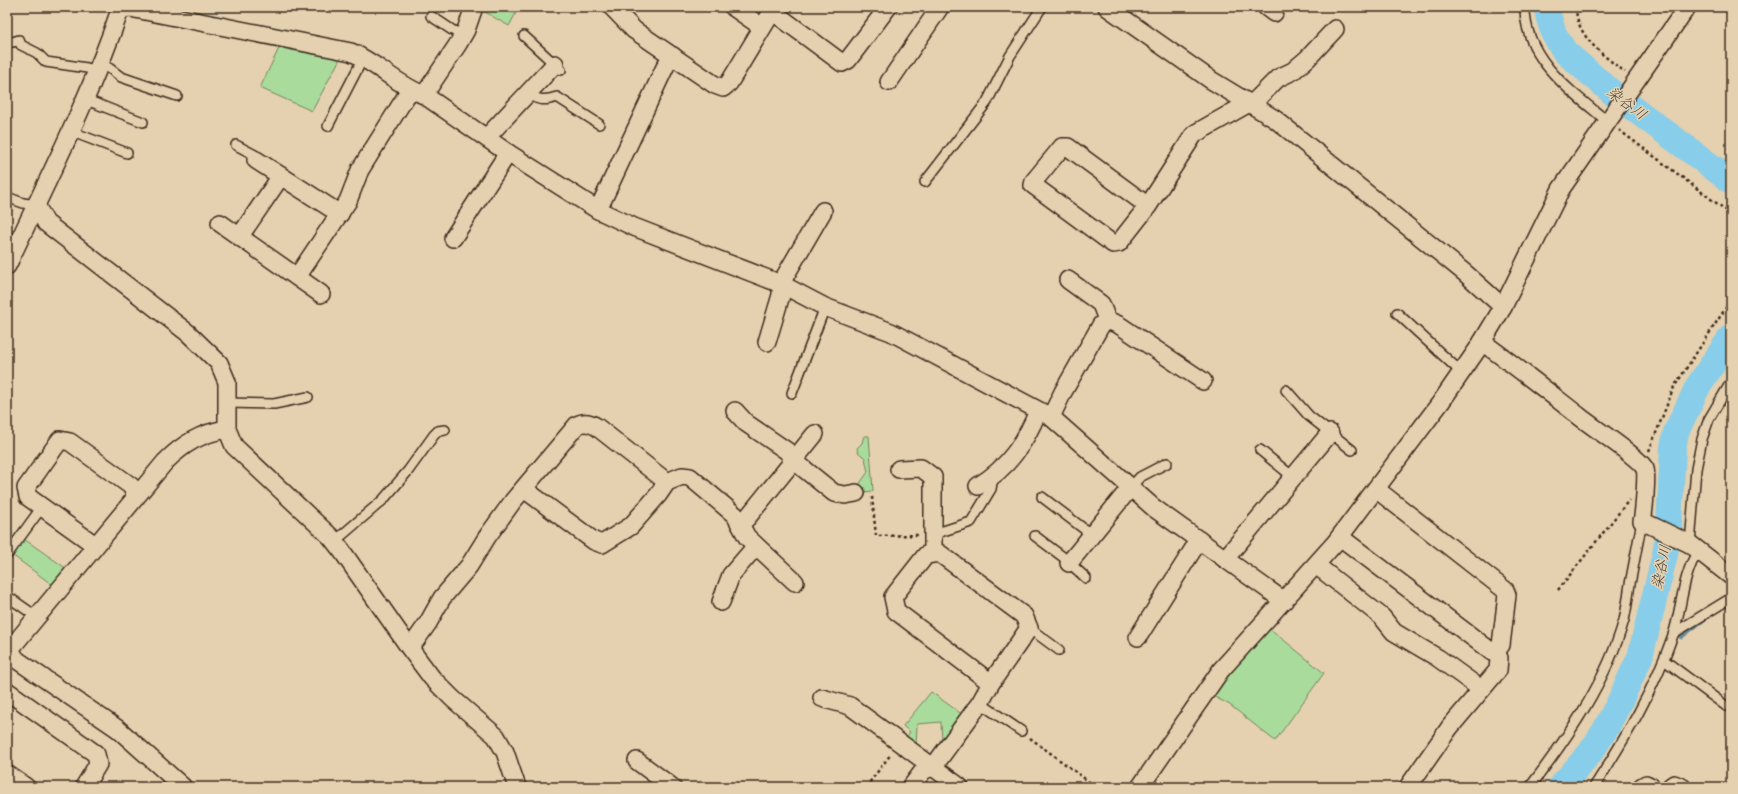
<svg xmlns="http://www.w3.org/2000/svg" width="1738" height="794" font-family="'Comic Neue','Klee One',sans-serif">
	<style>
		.green { fill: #a9db9c; stroke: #72825d }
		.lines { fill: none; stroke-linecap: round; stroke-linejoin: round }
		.stream { stroke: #698c98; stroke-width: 4.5 }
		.river { stroke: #88cde9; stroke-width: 26 }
		.service-casing { stroke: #3b2a1e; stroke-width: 12 }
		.minor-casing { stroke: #3b2a1e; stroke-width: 20 }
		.path { stroke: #3b2a1e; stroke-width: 2.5; stroke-dasharray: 3 3; stroke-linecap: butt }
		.service { stroke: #e5d1af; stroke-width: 9 }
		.minor { stroke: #e5d1af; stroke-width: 17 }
		.labels { text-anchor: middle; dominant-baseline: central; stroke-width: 3; stroke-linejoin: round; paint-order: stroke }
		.water-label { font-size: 15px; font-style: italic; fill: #47423c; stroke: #e5d1af }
	</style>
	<rect width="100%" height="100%" fill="#e5d1af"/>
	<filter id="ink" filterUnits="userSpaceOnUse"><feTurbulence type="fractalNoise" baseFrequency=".025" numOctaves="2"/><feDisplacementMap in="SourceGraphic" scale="8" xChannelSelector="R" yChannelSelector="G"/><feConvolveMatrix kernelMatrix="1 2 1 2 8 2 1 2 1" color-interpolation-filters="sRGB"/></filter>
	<g filter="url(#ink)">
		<g class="green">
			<path d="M507,7L516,13L509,26L478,8Z"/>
			<path d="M280,46L341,57L312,111L260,88Z"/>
			<path d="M864,436H869L873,491L856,493V489L868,472L865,458L858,452L857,448L862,443Z"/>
			<path d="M24,539L67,569L54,586L12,555Z"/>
			<path d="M1269,628L1324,673L1275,741L1230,705L1209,694Z"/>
			<path d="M931,692L963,715L942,742L941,722L917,724L916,746L905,739L910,732L903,726Z"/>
		</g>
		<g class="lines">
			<path class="stream" d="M1681,637L1707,617"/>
			<g class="river">
				<path d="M1547,7L1548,15L1554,34L1565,52L1614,94L1731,181"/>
				<path d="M1560,787L1590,753L1605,730L1619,703L1640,657L1665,554L1669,526L1673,448L1676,432L1698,386L1731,337"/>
			</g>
			<g class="service-casing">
				<g id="service">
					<path d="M1525,7C1524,59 1572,92 1607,121"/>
					<path d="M431,16L452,30L463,35"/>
					<path d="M524,36L561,70"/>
					<path d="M7,41L13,42L19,40L21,45L37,53L46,62L87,68L96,71"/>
					<path d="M99,64L109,68L121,77L177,96"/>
					<path d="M527,93C538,101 545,101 557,97L599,124"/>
					<path d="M84,99L143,122"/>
					<path d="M328,126L358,68L362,57"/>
					<path d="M70,131L127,153"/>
					<path d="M236,145L255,155L256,160"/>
					<path d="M925,182L987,102L1010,56L1042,7"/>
					<path d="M7,197L23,203L36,205"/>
					<path d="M1397,313L1461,372"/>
					<path d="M1286,390L1309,416L1352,450"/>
					<path d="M792,393L825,307"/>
					<path d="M227,403L274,404L308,397"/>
					<path d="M1260,450L1293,477"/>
					<path d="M1130,488L1140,477L1167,463"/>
					<path d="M1042,497L1092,535"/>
					<path d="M934,534L971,522L991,489L993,477"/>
					<path d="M1035,536L1063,557L1086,578"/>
					<path d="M334,542L383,500L408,471L434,435L438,431L445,430"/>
					<path d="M1690,544L1696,469L1702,439L1709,419L1731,382"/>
					<path d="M7,555L42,507"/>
					<path d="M7,596L37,617"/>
					<path d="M1029,628L1059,650"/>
					<path d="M1674,633L1731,598"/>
					<path d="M1664,660L1726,706"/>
					<path d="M980,703L1021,731"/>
					<path d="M1530,787C1568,737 1607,681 1624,620C1627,608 1628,596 1630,584C1634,563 1638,542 1642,521"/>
					<path d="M1594,787C1625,739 1654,690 1673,635C1682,608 1682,576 1698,551"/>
				</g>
			</g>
			<g class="minor-casing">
				<g id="minor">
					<path d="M612,7L634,30L715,85L723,88L729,83L775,7"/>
					<path d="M733,7L762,27"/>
					<path d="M1107,7L1211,80L1275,119L1465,273L1503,307"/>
					<path d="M1266,7L1274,13"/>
					<path d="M121,9L130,8L351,52C377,63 397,85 424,95L508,153L598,210L634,227L781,284L825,307L891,332L1051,417L1154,508L1284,601"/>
					<path d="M772,11L842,63L848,60L888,7"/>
					<path d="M889,82L940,7"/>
					<path d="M424,95L458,44L466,30L474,7"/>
					<path d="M487,137L555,64"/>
					<path d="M256,160L340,214"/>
					<path d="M36,205L46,223L188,333L219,363L227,382V429L234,446L331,537L342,551L411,650L432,678L453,699L496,736L505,752L517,787"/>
					<path d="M1148,206L1068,147H1062L1034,181L1033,185L1113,244L1119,243L1148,206L1193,136L1196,133L1249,103L1255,101L1278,78L1293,71L1308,58L1335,29"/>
					<path d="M598,210L666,65L673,56"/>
					<path d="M220,223L321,294"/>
					<path d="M240,236L281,176"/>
					<path d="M453,238L508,153"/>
					<path d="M7,266C47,181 91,96 121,7"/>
					<path d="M297,277L348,201L360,170L410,90"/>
					<path d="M1068,280L1101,304L1107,320"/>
					<path d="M767,342L781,295V283L823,211"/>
					<path d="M1482,342C1516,366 1547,391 1579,416C1591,426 1640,458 1645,469C1647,475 1644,513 1642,521L1690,544L1731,576"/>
					<path d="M735,411L746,423L787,451L793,460L834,493L845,495L856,493"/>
					<path d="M1051,417L1063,392L1101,325L1107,320L1119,325L1203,381"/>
					<path d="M899,469L921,468L933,477V553"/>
					<path d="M978,486C1008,468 1025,443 1038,411"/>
					<path d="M524,489L594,541L602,544L631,526L658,495L667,482L682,476L690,477L735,515L747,537L795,582"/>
					<path d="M740,524L747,518L815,434"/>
					<path d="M1340,537L1492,652H1496L1501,645L1507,595L1505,590L1376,489"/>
					<path d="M95,545L28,497L26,488L60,440L70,442L131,486L136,496"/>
					<path d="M1225,559L1330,433"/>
					<path d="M1069,563L1130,488"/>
					<path d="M1316,565L1382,617L1394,632L1438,658L1481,689"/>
					<path d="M721,602L731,575L756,546"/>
					<path d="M1138,637L1199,540"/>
					<path d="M7,647L17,660L118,729L183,787"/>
					<path d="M409,647L416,640L428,623L442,598L469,566L487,537L513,501L577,425C584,421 591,423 597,427L667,482"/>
					<path d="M7,653L165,462C183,444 201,433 227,429"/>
					<path d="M7,691L96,754L98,764L84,787"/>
					<path d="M822,698L850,706L960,787"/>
					<path d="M637,761L672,787"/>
					<path d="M7,774L26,787"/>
					<path d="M911,787L923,771L934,766L980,703L991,683L1029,628L1024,616L939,553L926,555L893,597L896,611L991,683"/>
					<path d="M1140,787L1221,670L1335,543L1441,402L1479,347L1503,307L1561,189L1687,7"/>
					<path d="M1408,787L1450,727L1498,670L1499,658L1496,652"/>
					<path d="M1641,787L1646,784L1652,787"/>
					<path d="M1670,787L1674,784L1682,787"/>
				</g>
			</g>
			<g class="path">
				<path d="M1576,7C1576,37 1603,55 1625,72"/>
				<path d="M1619,130L1731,214"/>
				<path d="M1649,451L1674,387L1731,300"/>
				<path d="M872,497L876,536L918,535"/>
				<path d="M1558,590L1629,500"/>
				<path d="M1030,738L1096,787"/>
				<path d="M866,787L891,754"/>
			</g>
			<use href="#service" class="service"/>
			<use href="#minor" class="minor"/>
		</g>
	</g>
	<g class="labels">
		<g class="water-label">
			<text transform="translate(1627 103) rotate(37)">染谷川</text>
			<text transform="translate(1661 567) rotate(-78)">染谷川</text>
		</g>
	</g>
	<rect width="1738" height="794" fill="none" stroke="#e5d1af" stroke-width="24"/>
	<rect x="12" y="12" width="1714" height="770" fill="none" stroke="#3b2a1e" stroke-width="1.5" filter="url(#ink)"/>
</svg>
